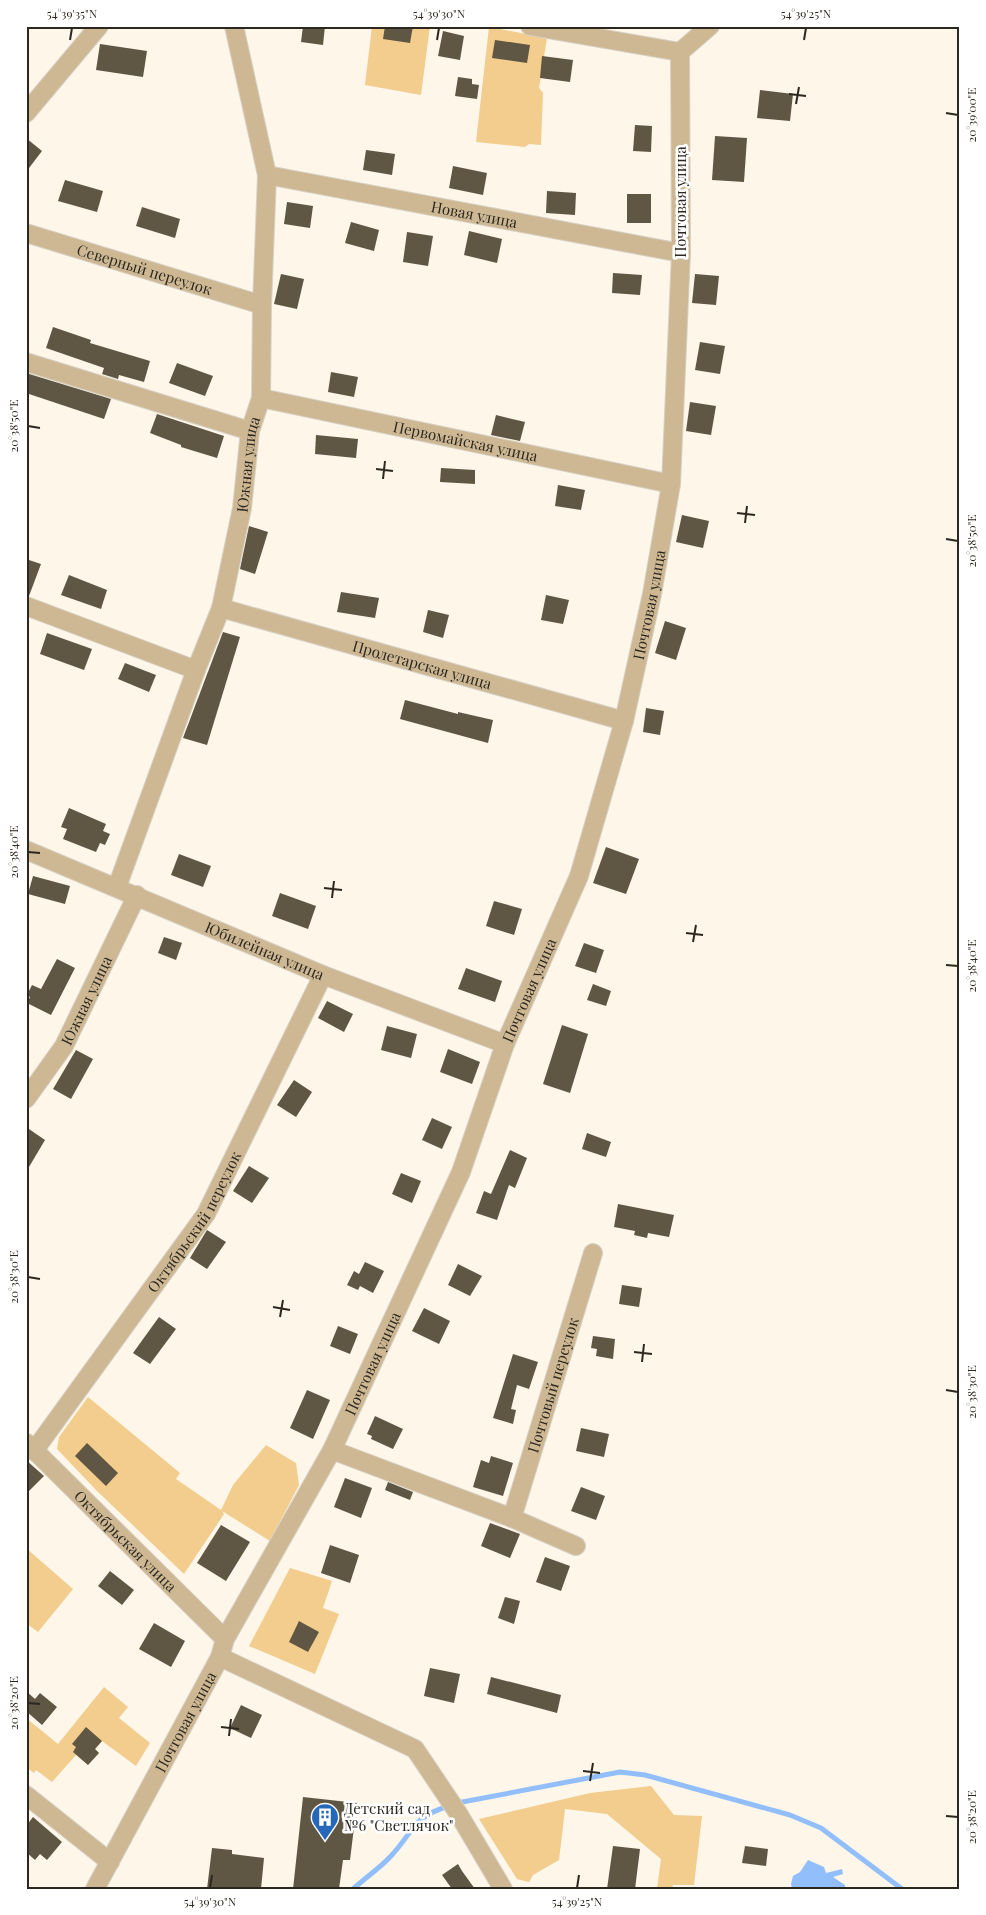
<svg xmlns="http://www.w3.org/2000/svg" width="986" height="1915" font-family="'Playfair Display',serif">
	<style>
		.green { fill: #f2cd8d }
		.water { fill: #92bffb }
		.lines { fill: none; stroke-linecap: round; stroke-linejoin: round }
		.stream { stroke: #92bffb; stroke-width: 5 }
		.building { fill: #605644 }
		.minor-casing { stroke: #d7d1c5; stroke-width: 20 }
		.minor { stroke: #ceb894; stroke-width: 18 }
		.ticks { fill: none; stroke: #2c2820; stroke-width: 2 }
		.labels { text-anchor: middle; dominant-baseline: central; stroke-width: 5; stroke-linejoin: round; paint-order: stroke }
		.street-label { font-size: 15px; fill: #2c2820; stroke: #fff }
		.poi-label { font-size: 15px; fill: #2c2820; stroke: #fff; text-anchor: start }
		.neatline { fill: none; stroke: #2c2820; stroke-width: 2 }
		.ticks-label { font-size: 12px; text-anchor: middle; fill: #2c2820 }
	</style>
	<rect width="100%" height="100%" fill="#fdf6e9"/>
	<g class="green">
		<path d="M372,26H430L421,95L365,85Z"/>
		<path d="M489,27L547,38L539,88L543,93L541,145L529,144L525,147L476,142Z"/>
		<path d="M88,1397L180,1473L176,1479L221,1510L233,1485L266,1445L296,1463L299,1485L270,1541L222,1511L224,1514L184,1574L97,1491L57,1449L59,1437Z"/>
		<path d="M26,1548L73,1589L38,1632L26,1623Z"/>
		<path d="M290,1568L332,1581L323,1608L339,1614L315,1674L249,1646Z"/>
		<path d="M104,1687L128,1707L119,1718L150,1743L136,1766L102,1741L95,1749L99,1753L88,1765L76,1755L52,1782L36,1770L34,1773L26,1767V1718L58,1744Z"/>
		<path d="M651,1786L674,1815L702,1816L694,1885H673L672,1889H657L661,1859L607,1814L565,1809L559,1860L533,1875L529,1882L517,1879L479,1819L590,1793Z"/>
	</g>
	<path class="water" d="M808,1860L824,1867L826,1873L842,1869L843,1874L833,1877L845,1885V1889H792L791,1884L793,1876L800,1872Z"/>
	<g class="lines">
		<g class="stream">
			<path d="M457,1803L620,1772L645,1775L790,1815L821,1828L902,1889"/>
			<path d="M353,1889C365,1878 380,1868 391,1856C415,1830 412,1817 449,1806"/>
		</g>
	</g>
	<g class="building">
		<path d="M303,26H325L323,45L301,42Z"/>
		<path d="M385,26H413L410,43L383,39Z"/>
		<path d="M443,31L464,36L460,60L438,56Z"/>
		<path d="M495,40L530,45L527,63L492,58Z"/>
		<path d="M100,44L147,51L143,77L96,70Z"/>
		<path d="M542,56L573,60L570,82L540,78Z"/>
		<path d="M458,77L472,79V84L479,85L477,99L455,96Z"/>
		<path d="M760,90L793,94L790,121L757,118Z"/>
		<path d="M635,125L652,126L651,152L633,151Z"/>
		<path d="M715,136L747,138L744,182L712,180Z"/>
		<path d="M26,138L42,151L26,172Z"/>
		<path d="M366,150L395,154L392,175L363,170Z"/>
		<path d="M453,166L487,173L483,195L449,188Z"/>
		<path d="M65,180L103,191L97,212L58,201Z"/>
		<path d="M547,191L576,193L575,215L546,213Z"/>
		<rect x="627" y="194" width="24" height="29"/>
		<path d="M287,202L313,206L310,228L284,224Z"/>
		<path d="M142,207L180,219L175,238L136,226Z"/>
		<path d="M351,222L379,230L374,251L345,243Z"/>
		<path d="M469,231L502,239L497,263L464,255Z"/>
		<path d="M407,232L433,236L428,266L403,262Z"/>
		<path d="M613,273L642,275L640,295L612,293Z"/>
		<path d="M281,274L304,279L297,309L274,304Z"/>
		<path d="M695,274L719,276L716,305L692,303Z"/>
		<path d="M53,327L91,340L90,343L150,361L144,382L119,375L118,379L102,374L104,368L46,348Z"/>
		<path d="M700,342L725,346L720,374L695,370Z"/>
		<path d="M177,363L213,376L205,396L169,383Z"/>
		<path d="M331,372L358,377L354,397L328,392Z"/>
		<path d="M26,373L111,399L104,419L26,393Z"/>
		<path d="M690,402L716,406L711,435L686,431Z"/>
		<path d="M157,414L224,436L217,458L181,447V445L150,433Z"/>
		<path d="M496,415L525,422L520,441L491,435Z"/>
		<path d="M316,435L358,439L356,458L315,454Z"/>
		<path d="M441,468L475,470V484L440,482Z"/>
		<path d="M558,485L585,490L581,510L555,506Z"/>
		<path d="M682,515L709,521L703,548L676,542Z"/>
		<path d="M249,526L268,532L255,574L240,569Z"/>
		<path d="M26,559L41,564L29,596H26Z"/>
		<path d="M69,575L107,590L101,609L61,595Z"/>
		<path d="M341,592L379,598L375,618L337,612Z"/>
		<path d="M546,595L569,600L563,624L541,620Z"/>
		<path d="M428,610L449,615L443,638L423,632Z"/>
		<path d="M665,621L686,628L676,660L655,653Z"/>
		<path d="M223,632L240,637L207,745L183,738Z"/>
		<path d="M47,633L92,649L84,670L40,654Z"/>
		<path d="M125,663L156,675L149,692L118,679Z"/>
		<path d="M405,700L458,714V712L493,720L488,743L400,719Z"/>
		<path d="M646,708L664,711L660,735L643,732Z"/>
		<path d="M69,808L106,824L103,831L110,834L105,845L100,843L96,852L63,839L67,829L61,827Z"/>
		<path d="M606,847L639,859L626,894L593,883Z"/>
		<path d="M179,854L211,866L203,887L171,875Z"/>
		<path d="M33,876L70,886L65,904L28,894Z"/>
		<path d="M280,893L316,906L308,929L272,916Z"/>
		<path d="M494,901L522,909L514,935L486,926Z"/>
		<path d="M164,937L182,943L176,960L158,953Z"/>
		<path d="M584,943L604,950L596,973L575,966Z"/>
		<path d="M57,959L75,968L51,1015L27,1003L30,997L27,995L32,985L41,989Z"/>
		<path d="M466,968L502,981L495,1002L458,989Z"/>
		<path d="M593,984L611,991L606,1006L587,1000Z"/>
		<path d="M327,1001L353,1014L344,1032L318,1018Z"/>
		<path d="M562,1025L588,1034L570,1093L543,1084Z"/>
		<path d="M387,1026L417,1034L411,1058L381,1050Z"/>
		<path d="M448,1049L480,1062L472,1084L440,1072Z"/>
		<path d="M76,1050L93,1059L71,1099L53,1089Z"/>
		<path d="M294,1080L312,1092L296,1117L277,1105Z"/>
		<path d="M432,1118L452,1127L442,1149L422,1140Z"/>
		<path d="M26,1127L45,1140L26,1172Z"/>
		<path d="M587,1133L611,1142L606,1157L582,1149Z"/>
		<path d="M510,1150L527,1158L515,1188L509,1185L497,1220L476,1213L484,1191L491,1194Z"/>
		<path d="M249,1166L269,1178L252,1203L233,1191Z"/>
		<path d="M401,1173L421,1181L412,1203L392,1194Z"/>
		<path d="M618,1204L674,1215L669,1237L648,1233L647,1238L634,1235L635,1231L614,1227Z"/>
		<path d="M207,1230L226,1242L207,1269L190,1258Z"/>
		<path d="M365,1262L384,1271L373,1293L360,1286L358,1290L347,1285L354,1271L359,1274Z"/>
		<path d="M458,1264L482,1276L470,1296L448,1285Z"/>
		<path d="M622,1285L642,1288L639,1307L619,1304Z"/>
		<path d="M424,1308L450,1321L439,1344L412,1331Z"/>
		<path d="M159,1317L176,1329L150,1364L133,1353Z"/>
		<path d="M338,1326L358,1334L350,1354L330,1346Z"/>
		<path d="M593,1336L615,1339L613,1359L596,1356L597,1349L591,1348Z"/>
		<path d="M513,1354L538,1362L529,1389L517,1385L511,1409L516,1410L513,1424L493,1418Z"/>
		<path d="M307,1390L330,1400L313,1439L290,1428Z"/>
		<path d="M375,1416L403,1429L393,1449L371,1439L372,1436L367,1434Z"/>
		<path d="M581,1428L609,1434L604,1457L576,1451Z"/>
		<path d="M87,1443L118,1473L106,1486L75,1456Z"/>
		<path d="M491,1456L513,1463L503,1496L473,1487L481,1460L489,1463Z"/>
		<path d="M26,1460L44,1476L26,1494Z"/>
		<path d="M345,1478L372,1488L361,1518L334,1507Z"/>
		<path d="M388,1482L413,1492L410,1500L385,1490Z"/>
		<path d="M581,1487L605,1496L596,1520L571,1511Z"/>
		<path d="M490,1523L520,1534L510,1558L481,1546Z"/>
		<path d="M221,1525L250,1542L226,1581L197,1563Z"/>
		<path d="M330,1545L359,1555L350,1583L321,1573Z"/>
		<path d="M545,1557L570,1566L561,1591L536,1582Z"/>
		<path d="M110,1571L134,1590L122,1605L98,1586Z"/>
		<path d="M505,1597L520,1601L514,1624L498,1618Z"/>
		<path d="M299,1621L319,1632L308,1652L289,1642Z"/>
		<path d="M154,1623L185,1641L171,1667L139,1649Z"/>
		<path d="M430,1668L460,1674L454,1703L424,1696Z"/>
		<path d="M491,1677L561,1695L557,1713L487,1694Z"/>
		<path d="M26,1691L35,1699L40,1693L57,1707L42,1725L26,1711Z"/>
		<path d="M241,1705L262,1715L251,1738L230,1728Z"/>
		<path d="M86,1727L102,1741L95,1749L99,1753L88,1765L73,1752L76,1747L72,1744Z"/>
		<path d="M303,1797L357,1803L350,1860H343L339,1889H293Z"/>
		<path d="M33,1817L62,1842L47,1860L40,1854L35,1860L26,1852V1826Z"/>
		<path d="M613,1846L640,1849L635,1889H607Z"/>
		<path d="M745,1846L768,1849L766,1866L742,1863Z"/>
		<path d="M212,1848L232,1850V1854L264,1858L261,1889H207Z"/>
		<path d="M458,1864L462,1871L475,1889H452L442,1875Z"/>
	</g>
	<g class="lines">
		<g class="minor-casing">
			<g id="minor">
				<path d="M530,26L680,52"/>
				<path d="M26,113L99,26"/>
				<path id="s1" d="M267,175L681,253"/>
				<path id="s2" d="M26,233L262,305"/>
				<path d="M26,362L250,431"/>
				<path id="s3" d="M261,398L671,484"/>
				<path d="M26,606L196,670"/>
				<path id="s4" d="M221,608L624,721"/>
				<path id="s5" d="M26,850L323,975L505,1044"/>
				<path id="s6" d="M117,887L196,670L221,608L242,508L250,431L261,398L262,305L267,175L234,26"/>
				<path id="s7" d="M26,1099L64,1046L137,895"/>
				<path id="s8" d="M27,1443L225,1639"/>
				<path d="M332,1450L512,1518L576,1546"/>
				<path id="s9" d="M34,1451L206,1214L323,975"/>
				<path id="s10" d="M512,1518L593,1253"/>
				<path d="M220,1657L415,1749L458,1813L503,1889"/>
				<path d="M26,1795L110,1862"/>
				<path id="s11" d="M95,1889L220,1657L225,1639L332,1450L461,1172L505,1044L579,876L624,721L652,594L671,484L681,253L680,52L710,26"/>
			</g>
		</g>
		<use href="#minor" class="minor"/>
	</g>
	<path class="ticks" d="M70,40L72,28M437,40L439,28M804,40L806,28M789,94L806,96M796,104L799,87M946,113L958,115M28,426L40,428M376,469L393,471M383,479L385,461M737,513L755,515M745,523L747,506M946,539L958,541M28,852L40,853M324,888L342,890M332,898L334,881M686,933L703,935M693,942L696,925M946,965L958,966M28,1277L40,1279M273,1307L290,1310M280,1317L283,1300M634,1352L652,1354M642,1362L644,1344M946,1390L958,1392M28,1703L40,1704M221,1727L239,1729M229,1736L231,1719M583,1771L600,1773M590,1781L593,1763M946,1816L958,1817M210,1888L212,1875M577,1888L579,1875"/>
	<defs>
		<g id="building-pin" transform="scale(1.4375)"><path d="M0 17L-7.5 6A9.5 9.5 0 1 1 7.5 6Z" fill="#2568b9" stroke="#fff"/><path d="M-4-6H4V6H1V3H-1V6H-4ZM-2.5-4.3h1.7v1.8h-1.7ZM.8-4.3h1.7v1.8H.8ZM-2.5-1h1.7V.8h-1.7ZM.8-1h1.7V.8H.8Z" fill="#fff"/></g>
	</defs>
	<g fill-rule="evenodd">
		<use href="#building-pin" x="325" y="1817"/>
	</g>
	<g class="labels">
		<g class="street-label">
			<text transform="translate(680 202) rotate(-90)">Почтовая улица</text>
			<text stroke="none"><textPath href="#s1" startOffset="211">Новая улица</textPath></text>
			<text stroke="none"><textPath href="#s2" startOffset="124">Северный переулок</textPath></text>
			<text stroke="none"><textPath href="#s3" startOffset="209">Первомайская улица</textPath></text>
			<text stroke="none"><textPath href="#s6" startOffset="444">Южная улица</textPath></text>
			<text stroke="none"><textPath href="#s11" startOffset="1405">Почтовая улица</textPath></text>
			<text stroke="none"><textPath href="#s4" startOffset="209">Пролетарская улица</textPath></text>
			<text stroke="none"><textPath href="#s5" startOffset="259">Юбилейная улица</textPath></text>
			<text stroke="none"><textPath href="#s11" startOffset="1000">Почтовая улица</textPath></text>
			<text stroke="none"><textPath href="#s7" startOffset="116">Южная улица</textPath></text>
			<text stroke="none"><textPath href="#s9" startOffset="280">Октябрьский переулок</textPath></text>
			<text stroke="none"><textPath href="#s11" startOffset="595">Почтовая улица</textPath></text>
			<text stroke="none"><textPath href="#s10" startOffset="139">Почтовый переулок</textPath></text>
			<text stroke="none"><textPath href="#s8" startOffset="139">Октябрьская улица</textPath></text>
			<text stroke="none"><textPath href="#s11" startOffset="190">Почтовая улица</textPath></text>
		</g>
		<g class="poi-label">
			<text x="344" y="1808">Детский сад<tspan x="344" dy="17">№6 "Светлячок"</tspan></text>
		</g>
	</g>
	<rect width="986" height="1915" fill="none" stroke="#ffffff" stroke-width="55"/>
	<rect x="28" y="28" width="930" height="1860" class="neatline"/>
	<g class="ticks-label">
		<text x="72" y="18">54°39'35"N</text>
		<text x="439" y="18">54°39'30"N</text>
		<text x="806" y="18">54°39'25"N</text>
		<text transform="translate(972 115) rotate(-90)" y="4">20°39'00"E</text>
		<text transform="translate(14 426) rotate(-90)" y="4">20°38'50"E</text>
		<text transform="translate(972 541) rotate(-90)" y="4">20°38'50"E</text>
		<text transform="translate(14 852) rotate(-90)" y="4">20°38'40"E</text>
		<text transform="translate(972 966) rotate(-90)" y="4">20°38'40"E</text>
		<text transform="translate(14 1277) rotate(-90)" y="4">20°38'30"E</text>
		<text transform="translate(972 1392) rotate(-90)" y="4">20°38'30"E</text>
		<text transform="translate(14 1703) rotate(-90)" y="4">20°38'20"E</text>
		<text transform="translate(972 1817) rotate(-90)" y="4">20°38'20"E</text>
		<text x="210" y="1906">54°39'30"N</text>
		<text x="577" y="1906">54°39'25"N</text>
	</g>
</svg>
